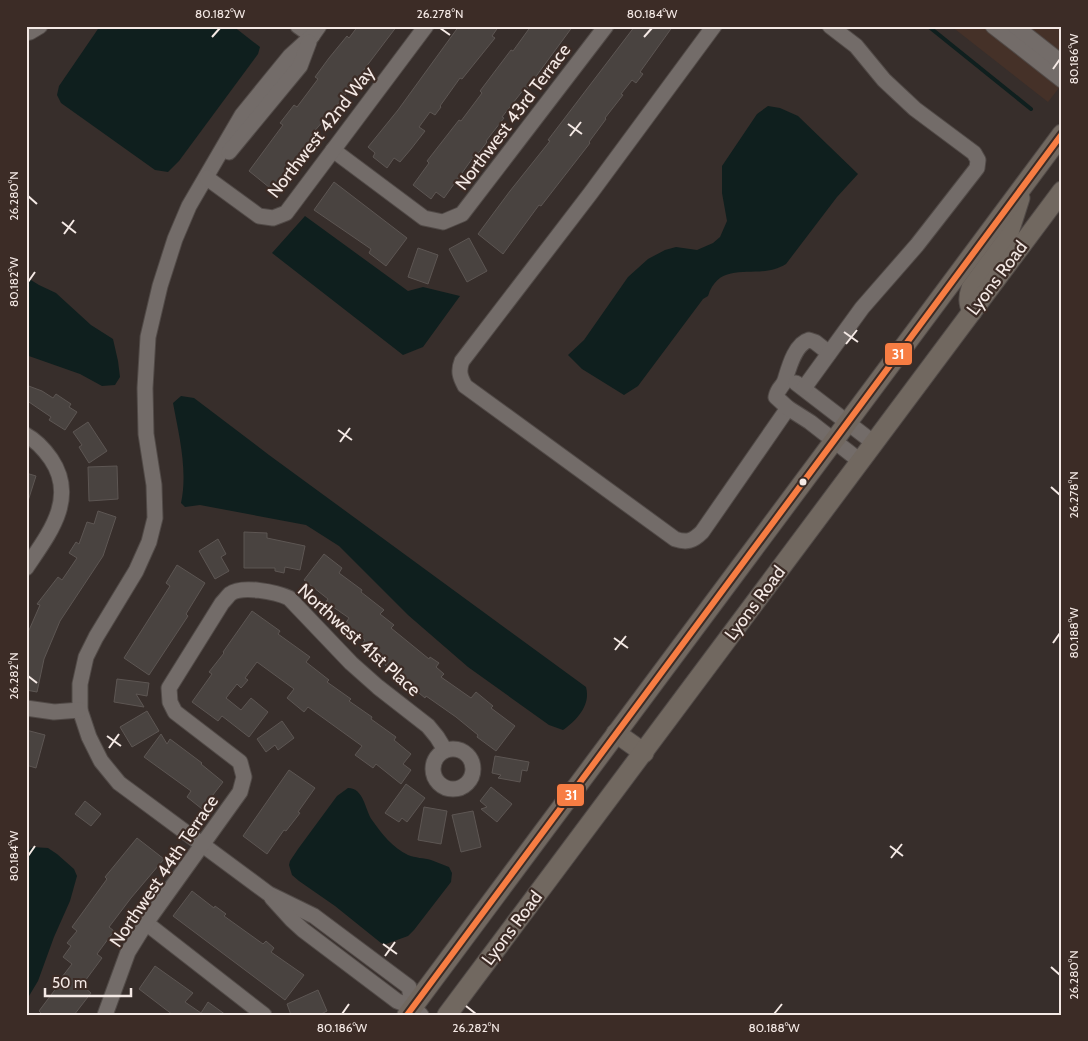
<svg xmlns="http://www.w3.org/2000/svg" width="1088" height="1041" font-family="Cabin,sans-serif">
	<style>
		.built { fill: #453128 }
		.water { fill: #0f1f1e }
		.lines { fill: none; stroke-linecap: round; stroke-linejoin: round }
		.stream { stroke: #0f1f1e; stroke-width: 4 }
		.building { fill: #494340; stroke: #5d5653 }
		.minor-casing { stroke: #514a47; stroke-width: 17 }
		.major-casing { stroke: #514a47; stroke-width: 21 }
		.minor { stroke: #736c69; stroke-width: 15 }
		.major { stroke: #716860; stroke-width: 19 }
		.bus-1-casing { stroke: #3c2c26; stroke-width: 10 }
		.bus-1 { stroke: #f77d43; stroke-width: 6 }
		.ticks { fill: none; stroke: #f4e9e5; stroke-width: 2 }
		.bus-dot { fill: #f4e9e5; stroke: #3c2c26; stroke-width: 2 }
		.labels { text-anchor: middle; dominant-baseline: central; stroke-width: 4.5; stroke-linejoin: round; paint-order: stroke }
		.street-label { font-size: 18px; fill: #f4e9e5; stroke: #3c2c26 }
		.line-badge { stroke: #3c2c26; stroke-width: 2 }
		.badge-label { font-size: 14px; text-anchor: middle; font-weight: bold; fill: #fff }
		.neatline { fill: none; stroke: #f4e9e5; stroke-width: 2 }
		.ticks-label { font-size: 12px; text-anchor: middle; fill: #f4e9e5 }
	</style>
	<rect width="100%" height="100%" fill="#372e2b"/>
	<path class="built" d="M951,26H1062V84L1048,102Z"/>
	<g class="water">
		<path d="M100,26H233L260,47L258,54L179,161L168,172L155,170L61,103L57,95L59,86Z"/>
		<path d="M768,106L780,108L798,116L858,174L837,197L786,264C757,282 721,257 708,296L703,299L638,386L624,395L582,369L568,355L584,340L628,277L648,259L665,250L676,247L697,250L713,243L720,237L727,221L722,193V166L757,114Z"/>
		<path d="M305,216L408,291L423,287L460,296L423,347L403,355L272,253Z"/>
		<path d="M26,277L39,285L56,293L91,325L113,339L118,361L120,377L115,385L102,386L80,374L26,355Z"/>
		<path d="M181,396L194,398L269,455L586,687C591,705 577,720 563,730L549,725L468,667L408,615L339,546L306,525L200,505L185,507L181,503C188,471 179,435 173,403Z"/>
		<path d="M348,788C364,788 365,810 372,820C382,834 393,848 408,855C415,858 424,858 431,860C437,862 443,865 449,867L452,873L451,882L414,930L408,936L386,944L381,943L335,906L299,881L292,875L289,865L290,861L298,849L337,796Z"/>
		<path d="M32,847L48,848L57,854L74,869L77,876L70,901L54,937L38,981L26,1001V852Z"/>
	</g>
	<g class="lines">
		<path class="stream" d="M928,26L1031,109"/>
	</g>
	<g class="building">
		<path d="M358,26H397L325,121L324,120L312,134L316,137L275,192L249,171L283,125L280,123L294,105L297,107L318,79L315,77L329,58L347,36L349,38Z"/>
		<path d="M459,26H499L492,36L495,38L462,79L460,78L440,106L441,107L435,115L430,112L419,127L425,131L411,149L400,162L394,158L387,168L373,157L375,153L368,147L398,110Z"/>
		<path d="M531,26H573L526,90L524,89L502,117L504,118L486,141L487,142L473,160L472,159L444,198L436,192L431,199L413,185L429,163L427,161L459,120L461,121L482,93L480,91L511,50L513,51Z"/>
		<path d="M635,26H673L640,72L643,74L636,83L632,80L621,94L623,95L605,118L606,119L589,142L590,143L541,206L539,205L503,254L478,234L510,191L550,141L548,140Z"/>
		<path d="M334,182L407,238L386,266L369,253L371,249L314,210Z"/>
		<path d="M469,238L487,271L467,282L449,249Z"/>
		<path d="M418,248L438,255L428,284L408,277Z"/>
		<path d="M26,385L42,391L53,398L56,394L71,404L69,407L77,412L65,430L49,420L51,417L26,400Z"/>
		<path d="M88,422L107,451L89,463L79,447L82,445L73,432Z"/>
		<path d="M117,466L118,499L89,501L88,467Z"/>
		<path d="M26,473L36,476L28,501H26Z"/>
		<path d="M98,511L116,517L103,556L60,621L44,659L37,692L26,690V637L40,605L37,604L58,577L62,580L77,558L69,553L76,542L79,544L87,522L94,524Z"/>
		<path d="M244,532L267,533V538L305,546L300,570L285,567L284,573L275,571V568H244Z"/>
		<path d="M218,539L226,554L221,557L229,571L215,579L199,551Z"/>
		<path d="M324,554L342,568L339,573L362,590L361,592L384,610L380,614L394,625L391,628L429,659L430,657L439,663L436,667L444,674L441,677L471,698L476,692L493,706L491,708L515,726L496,751L477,737L478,735L456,717L426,696L425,698L385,665L387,662L363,643L365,640L345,624L349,618L326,602L328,599L304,580Z"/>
		<path d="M177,565L205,583L186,614L188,616L149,675L124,658L170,586L166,583Z"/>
		<path d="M252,611L280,631L278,634L310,657L306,662L329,680L327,682L351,699L349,701L372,717L371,719L396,737L394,740L411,754L403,764L411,770L401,784L376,764L373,768L355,755L362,746L308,707L304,712L287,698L294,689L257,662L245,678L248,680L241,688L237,684L226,698L241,710L251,698L268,712L249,737L222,716L218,721L192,702L212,674L209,672L224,653L223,652Z"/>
		<path d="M117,679L149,683L147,696L136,694L144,707L114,702Z"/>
		<path d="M147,711L159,731L132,747L120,727Z"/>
		<path d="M282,721L294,738L278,750L275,745L266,752L257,739Z"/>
		<path d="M26,730L45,735L36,768L26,765Z"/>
		<path d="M161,734L167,744L170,739L202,763L201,764L223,782L202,809L187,797L191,791L144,757Z"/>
		<path d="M495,756L529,762L527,771L522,770L520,782L498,778L501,775L492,773Z"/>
		<path d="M289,770L315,788L298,812L300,813L286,831L284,830L267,854L243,836Z"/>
		<path d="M406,784L425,798L407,822L402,818L399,822L385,813Z"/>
		<path d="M491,787L512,804L497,822L481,809L487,807L480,801Z"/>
		<path d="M85,801L101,814L91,826L75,814Z"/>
		<path d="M424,807L447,811L441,844L418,840Z"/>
		<path d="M473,811L481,847L461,852L452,815Z"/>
		<path d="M137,838L164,859L131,898L109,927L114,931L97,954L102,958L85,981L87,983L84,987L91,993L74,1015H43L39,1011L57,987L55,986L72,964L63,957L71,946L67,943L77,931L72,927L107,879L105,877Z"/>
		<path d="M192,891L214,908L215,906L226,914L224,916L263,944L266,941L274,948L271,952L304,975L285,1000L173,916Z"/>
		<path d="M155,966L193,993L185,1002L201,1013L208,1002L226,1015H173L139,989Z"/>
		<path d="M318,990L327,1011L319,1015H291L287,1004Z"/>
	</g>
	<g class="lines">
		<g class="minor-casing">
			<g id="minor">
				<path d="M298,26L312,36"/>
				<path d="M319,26L312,36L290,56L242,115L189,206L175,239L160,286L148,337L145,388L146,434L154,485L155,518L149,542L136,571L96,637L86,657L80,684V710L89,737L101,761L119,783L269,894L314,916L409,987L413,1007"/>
				<path d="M714,26L590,194L462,361C458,371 460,377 465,386L675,539C687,543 693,541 702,532L788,408"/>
				<path d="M993,26L1062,80"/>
				<path d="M1015,26L1062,63"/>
				<path d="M26,33L30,32L40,26"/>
				<path d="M333,150L424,218L443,222L462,214L606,26"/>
				<path d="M229,152L300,66L309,42"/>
				<path d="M207,178L259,216L273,218L286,213L426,26"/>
				<path d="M829,353L815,342L809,340C795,344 789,367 785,380C783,387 778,387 776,397L788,408L810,422L860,461"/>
				<path d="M796,383L874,443"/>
				<path d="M804,388L862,308L917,245L977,168L978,160L974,153L915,109L884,80L856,46L830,26"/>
				<path d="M26,435C37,441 44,449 51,459C78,499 48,535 26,568"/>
				<path d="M26,708L54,712L80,710"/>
				<circle cx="453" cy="769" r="20"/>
				<path d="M272,898L292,920L303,930L397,1001L413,1007L421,1015"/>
				<path d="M146,923L264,1015"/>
				<path d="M105,1015L128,952L146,923L240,792L244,777L240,762L175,712L170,702L169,688L222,603C225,600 227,597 230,594C242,585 276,592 289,598L351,663L378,687L428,726L437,737L445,750"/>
			</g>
		</g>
		<g class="major-casing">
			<g id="major">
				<path d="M972,312C968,303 968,297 971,288L1007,239L1020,198"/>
				<path d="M616,733L644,753"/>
				<path d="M407,1015L1062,134"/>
				<path d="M447,1015L1062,191"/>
			</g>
		</g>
		<use href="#minor" class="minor"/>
		<use href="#major" class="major"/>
		<g class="bus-1-casing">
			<path id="bus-1" d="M407,1015L1062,134"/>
		</g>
		<use href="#bus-1" class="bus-1"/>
	</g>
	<path class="ticks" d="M440,28L450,35M212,37L220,28M644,37L652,28M1053,69L1060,59M568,124L582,134M570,136L581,122M28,196L37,204M62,222L76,233M64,234L74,220M28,282L35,272M844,332L858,342M846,344L857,330M338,430L352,440M340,442L350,428M1051,487L1060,495M614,638L628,648M1053,643L1060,633M615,650L626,636M28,676L37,683M107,736L121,746M109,748L119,734M890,846L903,856M28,856L35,846M891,858L902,844M383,944L397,954M385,956L395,942M1051,967L1060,975M466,1006L476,1014M342,1014L349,1004M774,1014L782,1004"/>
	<circle class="bus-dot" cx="803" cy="482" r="4.5"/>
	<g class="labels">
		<g class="street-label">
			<text transform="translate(513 117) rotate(-53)">Northwest 43rd Terrace</text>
			<text transform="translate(321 132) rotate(-52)">Northwest 42nd Way</text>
			<text transform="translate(997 278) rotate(-53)">Lyons Road</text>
			<text transform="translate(755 603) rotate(-53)">Lyons Road</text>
			<text transform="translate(359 640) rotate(42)">Northwest 41st Place</text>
			<text transform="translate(164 871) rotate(-56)">Northwest 44th Terrace</text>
			<text transform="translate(512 928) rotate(-53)">Lyons Road</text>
		</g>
	</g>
	<g class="line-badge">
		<rect x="884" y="342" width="29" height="24" rx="5" fill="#f77d43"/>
		<rect x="556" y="783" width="29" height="24" rx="5" fill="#f77d43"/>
	</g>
	<g class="badge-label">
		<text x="898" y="359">31</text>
		<text x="571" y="800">31</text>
	</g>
	<rect width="1088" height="1041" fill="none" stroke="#3c2c26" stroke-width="55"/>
	<path d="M45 988v8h86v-8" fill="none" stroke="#f4e9e5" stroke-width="2.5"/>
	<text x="52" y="988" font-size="15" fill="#f4e9e5" stroke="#3c2c26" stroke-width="4" paint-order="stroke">50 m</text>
	<rect x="28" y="28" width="1032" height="986" class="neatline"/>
	<g class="ticks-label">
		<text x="220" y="18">80.182°W</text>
		<text x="440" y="18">26.278°N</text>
		<text x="652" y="18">80.184°W</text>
		<text transform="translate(1074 59) rotate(-90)" y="4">80.186°W</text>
		<text transform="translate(14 196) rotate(-90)" y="4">26.280°N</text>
		<text transform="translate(14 282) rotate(-90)" y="4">80.182°W</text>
		<text transform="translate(1074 495) rotate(-90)" y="4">26.278°N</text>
		<text transform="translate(1074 633) rotate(-90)" y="4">80.188°W</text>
		<text transform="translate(14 676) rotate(-90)" y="4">26.282°N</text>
		<text transform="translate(14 856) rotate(-90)" y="4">80.184°W</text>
		<text transform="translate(1074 975) rotate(-90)" y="4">26.280°N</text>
		<text x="342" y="1032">80.186°W</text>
		<text x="476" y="1032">26.282°N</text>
		<text x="774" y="1032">80.188°W</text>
	</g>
</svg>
